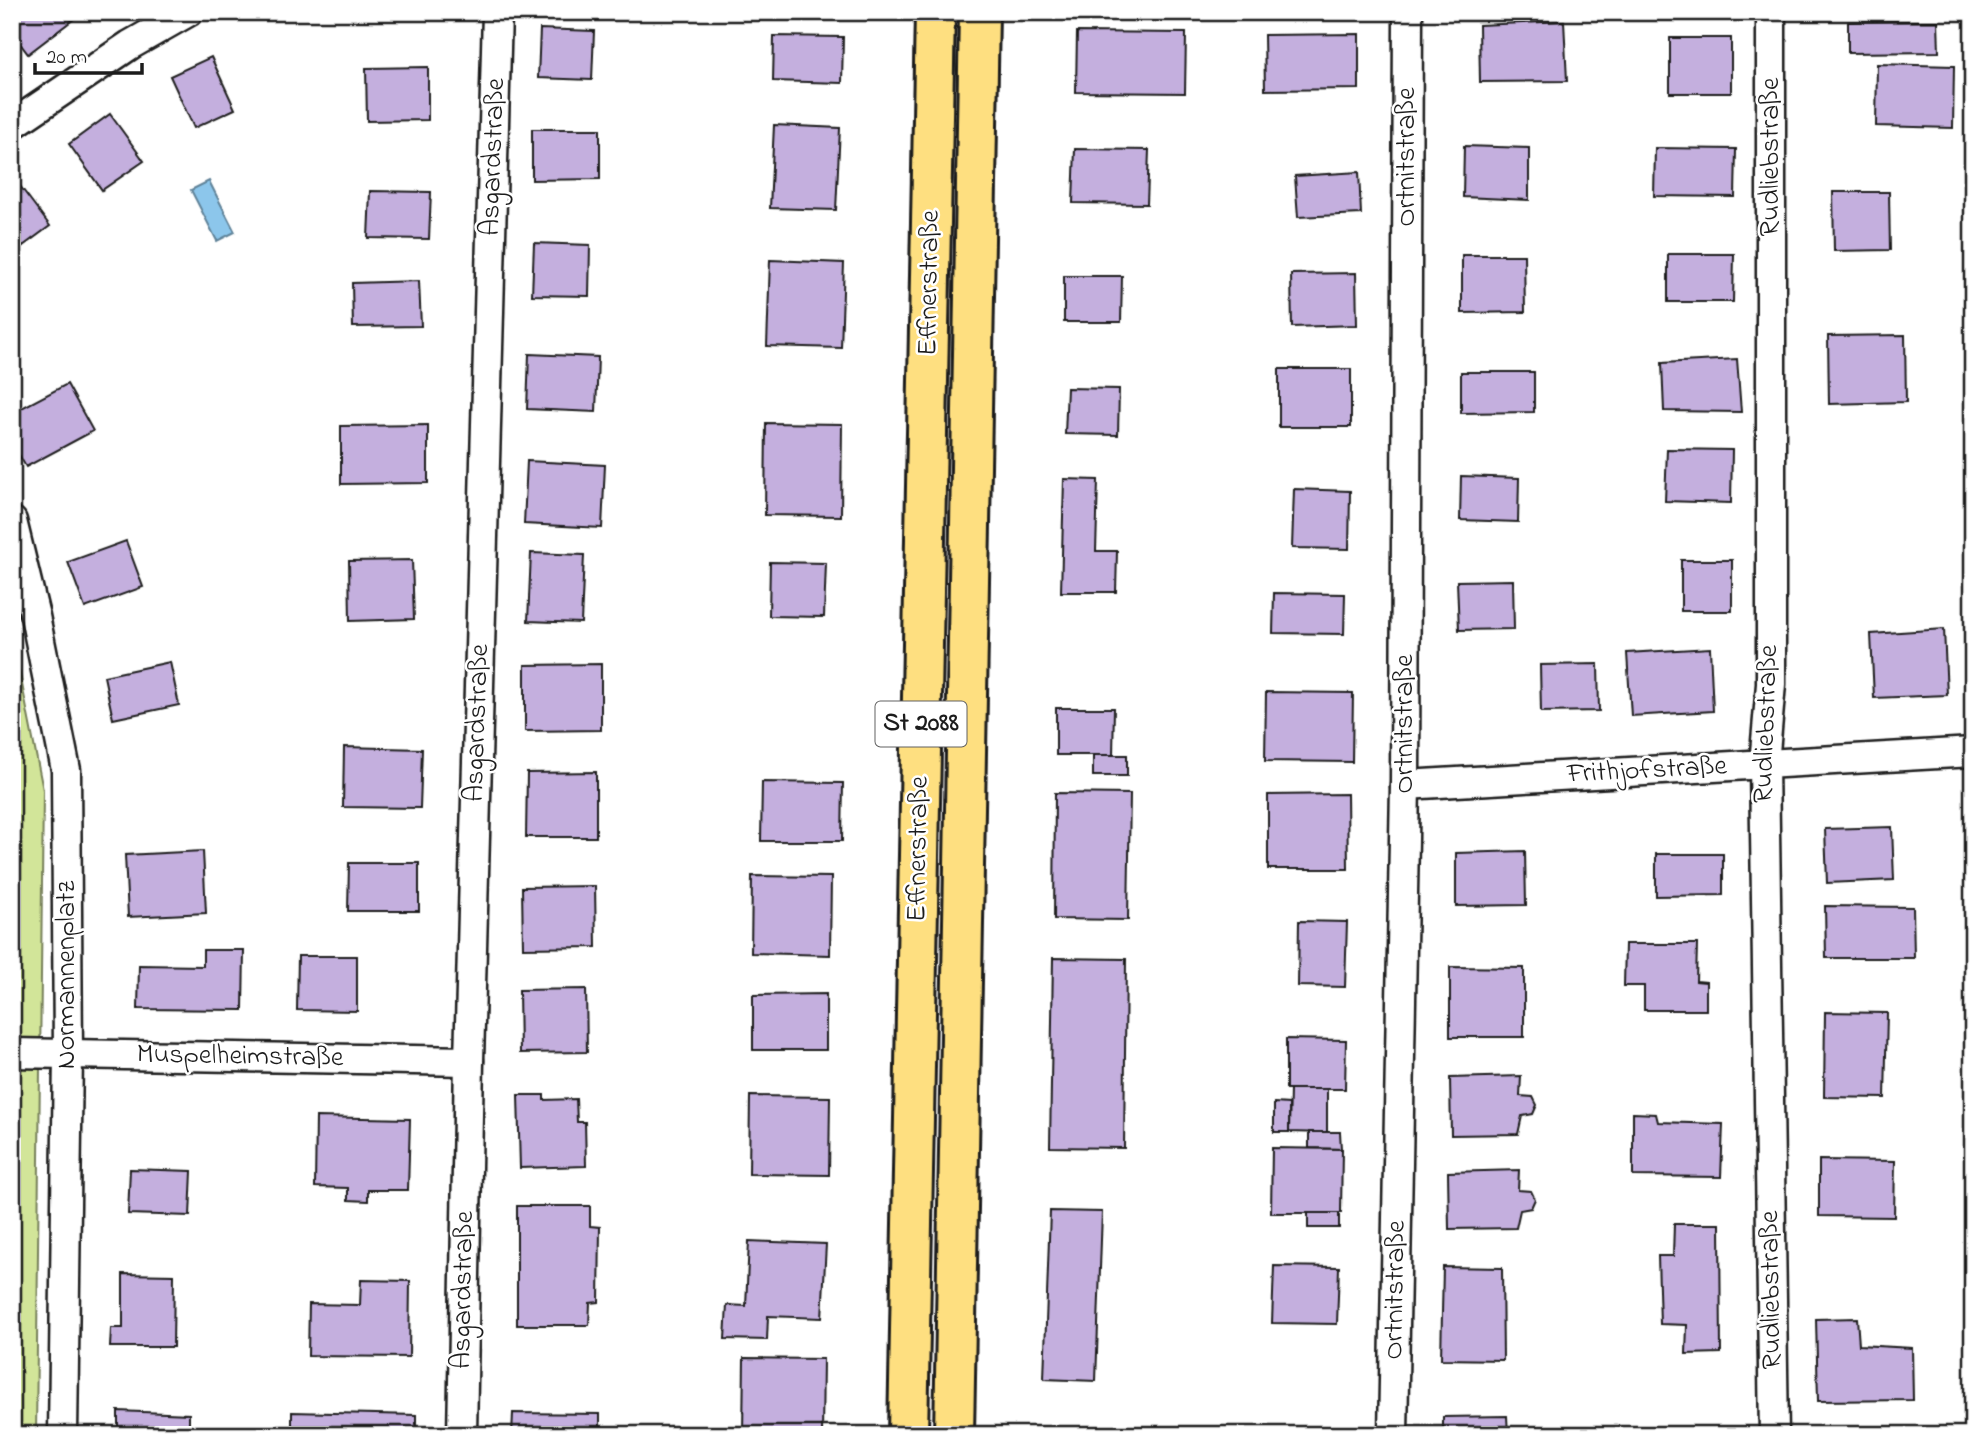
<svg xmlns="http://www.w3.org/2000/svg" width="1985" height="1447" font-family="'Indie Flower',sans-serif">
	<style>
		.green { fill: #d2e599; stroke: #77805a; stroke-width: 2 }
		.water { fill: #8cc6eb; stroke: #5f8298; stroke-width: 2 }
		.building { fill: #c4afde; stroke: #1c1c1c; stroke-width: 2 }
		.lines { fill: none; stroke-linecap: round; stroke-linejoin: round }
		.minor-casing { stroke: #1c1c1c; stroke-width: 33 }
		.primary-casing { stroke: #1c1c1c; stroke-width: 44 }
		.minor { stroke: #fff; stroke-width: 28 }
		.primary { stroke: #fedf80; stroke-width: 38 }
		.labels { text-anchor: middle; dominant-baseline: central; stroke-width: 5; stroke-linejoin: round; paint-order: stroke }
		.shield { fill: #fff; stroke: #606060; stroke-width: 2 }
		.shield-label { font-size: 26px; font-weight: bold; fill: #1c1c1c }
		.street-label { font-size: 28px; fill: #1c1c1c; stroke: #fff }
	</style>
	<rect width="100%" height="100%" fill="#fff"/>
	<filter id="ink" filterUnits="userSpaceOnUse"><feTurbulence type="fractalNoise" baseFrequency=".0143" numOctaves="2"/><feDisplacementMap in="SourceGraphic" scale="14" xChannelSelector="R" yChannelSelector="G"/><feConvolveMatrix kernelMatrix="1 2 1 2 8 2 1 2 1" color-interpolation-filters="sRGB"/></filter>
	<g filter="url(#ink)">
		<path class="green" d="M12,634L43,790L36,1435H12Z"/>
		<path class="water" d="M209,181L235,232L217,241L191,190Z"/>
		<g class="building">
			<path d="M12,12H83L28,54L12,33Z"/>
			<path d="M1564,21L1567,81L1480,82L1479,25Z"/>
			<path d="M1938,21L1939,52L1848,53V22Z"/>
			<path d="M540,29L594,31L592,80L538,78Z"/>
			<path d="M1077,32L1186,33L1185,93L1076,92Z"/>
			<path d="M1359,34V89L1265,90L1264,35Z"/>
			<path d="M774,36L843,37L842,83L773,81Z"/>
			<rect x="1670" y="38" width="61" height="55"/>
			<path d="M211,57L235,109L194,128L170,76Z"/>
			<path d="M1877,64L1954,66L1953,128L1876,126Z"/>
			<path d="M428,67V120L367,121L366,68Z"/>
			<path d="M110,114L144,161L102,190L69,144Z"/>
			<path d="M774,125L840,128L836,210L770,208Z"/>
			<path d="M532,129H600V179L532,180Z"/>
			<path d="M1464,146L1529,148V200L1463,197Z"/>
			<path d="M1655,148L1736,149L1735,197L1654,196Z"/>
			<path d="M1075,149L1149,150L1147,204L1073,203Z"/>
			<path d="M1359,172L1361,214L1298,217L1295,176Z"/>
			<path d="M17,182L50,226L12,254V185Z"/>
			<path d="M370,191L431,192L429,239L368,238Z"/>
			<path d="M1833,192H1889L1890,250L1834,251Z"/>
			<path d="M534,243L590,245L589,296L532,295Z"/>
			<path d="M1668,254H1734L1733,302H1668Z"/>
			<path d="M1462,255H1524L1525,312L1462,313Z"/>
			<path d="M770,260L844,263L841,348L767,346Z"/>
			<path d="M1356,273L1357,325L1292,327L1291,274Z"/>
			<path d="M1064,276H1122L1121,322H1064Z"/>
			<path d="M419,281L421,326L353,327L352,283Z"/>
			<path d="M1905,335L1906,402L1829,404L1828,336Z"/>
			<path d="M529,354L598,357L596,412L527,409Z"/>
			<path d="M1737,359L1741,412L1664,411L1662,363Z"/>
			<rect x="1279" y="369" width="72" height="58"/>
			<path d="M1461,372H1534V412L1461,413Z"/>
			<path d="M67,384L93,431L26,467L12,443V413Z"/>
			<path d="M1067,388L1119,389L1118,435L1065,434Z"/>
			<path d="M766,423L842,424L841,516L765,515Z"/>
			<path d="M428,425V483L341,484V426Z"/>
			<path d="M1667,449L1732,450L1731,503L1665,501Z"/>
			<path d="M527,461L605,465L602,528L524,524Z"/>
			<path d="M1461,476L1519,478L1518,522L1460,520Z"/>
			<path d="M1064,479L1098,480L1096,551H1117L1116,592H1061Z"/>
			<path d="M1294,489L1350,491L1349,549L1292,548Z"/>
			<path d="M126,541L143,587L85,608L68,562Z"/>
			<path d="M531,553L584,555L581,623L528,621Z"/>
			<path d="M412,560L414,619L350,621L349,561Z"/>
			<rect x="1681" y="560" width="51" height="51"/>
			<path d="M770,562L826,563L824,617L769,616Z"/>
			<path d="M1513,580L1514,629L1459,630L1457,581Z"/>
			<path d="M1274,593L1345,594L1344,634L1273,633Z"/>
			<path d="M1944,629L1947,695L1874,698L1871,634Z"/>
			<path d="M1710,648L1713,711L1631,716L1627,653Z"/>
			<path d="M170,662L179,705L113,719L104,676Z"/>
			<path d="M601,664V730L525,731V665Z"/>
			<path d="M1598,664L1599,711L1541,712L1540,665Z"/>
			<path d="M1266,692L1353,693L1352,762L1265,761Z"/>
			<path d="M1056,708H1114L1113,755H1056Z"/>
			<path d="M344,747L422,749L420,808L343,807Z"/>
			<rect x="1093" y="755" width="34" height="21"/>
			<path d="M596,772V837H526L527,773Z"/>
			<path d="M762,782L843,783L842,841H761Z"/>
			<path d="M1055,793L1130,794L1128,920L1054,919Z"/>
			<path d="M1347,794L1348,869H1268V795Z"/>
			<path d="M1892,827L1894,880L1827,883L1825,829Z"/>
			<path d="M203,851L206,913L128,917L125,855Z"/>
			<path d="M1525,851L1526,905L1456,906V853Z"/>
			<path d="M1656,854H1723V895L1656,896Z"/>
			<path d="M349,863H419V911H348Z"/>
			<path d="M752,876L831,877L830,955L751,953Z"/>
			<path d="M595,886L596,947L523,948L522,887Z"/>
			<path d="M1825,906L1913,907L1914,958H1826Z"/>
			<path d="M1299,921L1347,922L1345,987L1298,986Z"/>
			<path d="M1625,944H1697L1696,981L1706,982V1010H1644V986H1624Z"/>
			<path d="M203,950H244L243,1010L138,1009L139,965L203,966Z"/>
			<path d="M298,956H357V1011L297,1010Z"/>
			<path d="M1053,958L1126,959L1124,1148L1050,1147Z"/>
			<path d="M1450,967L1524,968V1037H1450Z"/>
			<path d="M586,989L587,1052L520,1053L519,990Z"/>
			<path d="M826,994V1050H753V995Z"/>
			<path d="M1825,1012L1887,1013L1885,1098L1824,1097Z"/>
			<path d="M1286,1039L1346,1040L1345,1089H1286Z"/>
			<path d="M1521,1076L1520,1096L1533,1097L1537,1105L1533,1114L1522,1116L1518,1134L1451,1135L1450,1078Z"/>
			<path d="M1290,1089H1327V1133L1289,1132Z"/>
			<path d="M518,1095H544V1100L576,1099L577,1122H585L586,1166L520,1168Z"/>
			<path d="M750,1096L830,1097L829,1175L749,1174Z"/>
			<path d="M1274,1103L1289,1104V1132H1274Z"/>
			<path d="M1633,1113L1656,1114L1658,1122L1723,1124L1721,1177L1633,1176Z"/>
			<path d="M316,1117L410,1119L408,1190H368V1201L348,1200V1188L315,1187Z"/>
			<path d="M1309,1132H1340L1341,1149L1309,1148Z"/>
			<path d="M1272,1148L1342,1149L1341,1213H1271Z"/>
			<path d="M1819,1160L1895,1161L1894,1217L1819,1216Z"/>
			<path d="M130,1169L192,1171L190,1216L128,1214Z"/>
			<path d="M1519,1170L1518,1190L1531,1191L1535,1199L1531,1208L1520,1210L1516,1228L1449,1229L1448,1172Z"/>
			<path d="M517,1206H590V1226L600,1227L599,1302L590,1303L589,1325H517Z"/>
			<path d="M1050,1211L1102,1212L1096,1381L1044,1379Z"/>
			<rect x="1308" y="1213" width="31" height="15"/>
			<path d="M1674,1224H1720L1721,1353L1686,1354L1687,1325L1660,1324L1658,1256H1673Z"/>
			<path d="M749,1241L826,1244L822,1318L768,1316L767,1340L725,1339L727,1305L746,1306Z"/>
			<path d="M1274,1266L1339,1267L1337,1324L1272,1323Z"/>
			<path d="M1443,1267L1502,1268L1503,1360L1441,1359Z"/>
			<path d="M123,1274L174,1275L173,1347H110L111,1328H123Z"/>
			<path d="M361,1280L410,1281L409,1357L308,1356L309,1304L360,1305Z"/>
			<path d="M1857,1318L1859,1345L1912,1348L1913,1400L1818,1401L1816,1319Z"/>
			<path d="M744,1358L823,1359L822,1435H743Z"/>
			<path d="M118,1411L189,1414V1435H118Z"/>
			<path d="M292,1412L416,1415V1435H292Z"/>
			<path d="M513,1413L600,1414V1435H512Z"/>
			<path d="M1507,1416L1508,1435H1443V1417Z"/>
		</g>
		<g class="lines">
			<g class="minor-casing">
				<g id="minor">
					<path d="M1771,12V684L1764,764L1774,1435"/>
					<path d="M12,125L130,45L188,12"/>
					<path d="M12,521L35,616L66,770L68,1054L63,1435"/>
					<path d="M1405,785L1973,752"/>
					<path d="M12,1053L469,1061"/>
					<path d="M462,1435L469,1061L497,12"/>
					<path d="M1393,1435L1405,785L1408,12"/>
				</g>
			</g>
			<g class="primary-casing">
				<g id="primary">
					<path d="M908,1435L935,12"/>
					<path d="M954,1435L979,12"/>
				</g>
			</g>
			<use href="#minor" class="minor"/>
			<use href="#primary" class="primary"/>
		</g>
	</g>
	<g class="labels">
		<rect class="shield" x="875.5" y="701.5" width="91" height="45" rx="5"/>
		<g class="shield-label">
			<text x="921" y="724">St 2088</text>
		</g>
		<g class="street-label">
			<text transform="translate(494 157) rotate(-88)">Asgardstraße</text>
			<text transform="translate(1407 157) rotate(-90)">Ortnitstraße</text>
			<text transform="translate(1771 157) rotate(-90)">Rudliebstraße</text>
			<text transform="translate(930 283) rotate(-89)">Effnerstraße</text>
			<text transform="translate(478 723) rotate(-88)">Asgardstraße</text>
			<text transform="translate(1405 724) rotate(-90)">Ortnitstraße</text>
			<text transform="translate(1767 724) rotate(-88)">Rudliebstraße</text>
			<text transform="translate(1647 771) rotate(-3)">Frithjofstraße</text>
			<text transform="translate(919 849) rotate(-89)">Effnerstraße</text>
			<text transform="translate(67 975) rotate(-90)">Normannenplatz</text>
			<text transform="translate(240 1057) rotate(1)">Muspelheimstraße</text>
			<text transform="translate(464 1290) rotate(-89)">Asgardstraße</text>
			<text transform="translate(1396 1290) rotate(-89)">Ortnitstraße</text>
			<text transform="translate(1772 1290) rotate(-91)">Rudliebstraße</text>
		</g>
	</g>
	<rect width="1985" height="1447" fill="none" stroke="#fff" stroke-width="42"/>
	<rect x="21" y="21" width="1943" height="1405" fill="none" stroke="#1c1c1c" stroke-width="2.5" filter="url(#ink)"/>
	<path d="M35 63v10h107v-10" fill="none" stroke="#1c1c1c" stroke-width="3.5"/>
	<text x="46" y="63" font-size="21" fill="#1c1c1c" stroke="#ffffff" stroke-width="5" paint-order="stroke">20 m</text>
</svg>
